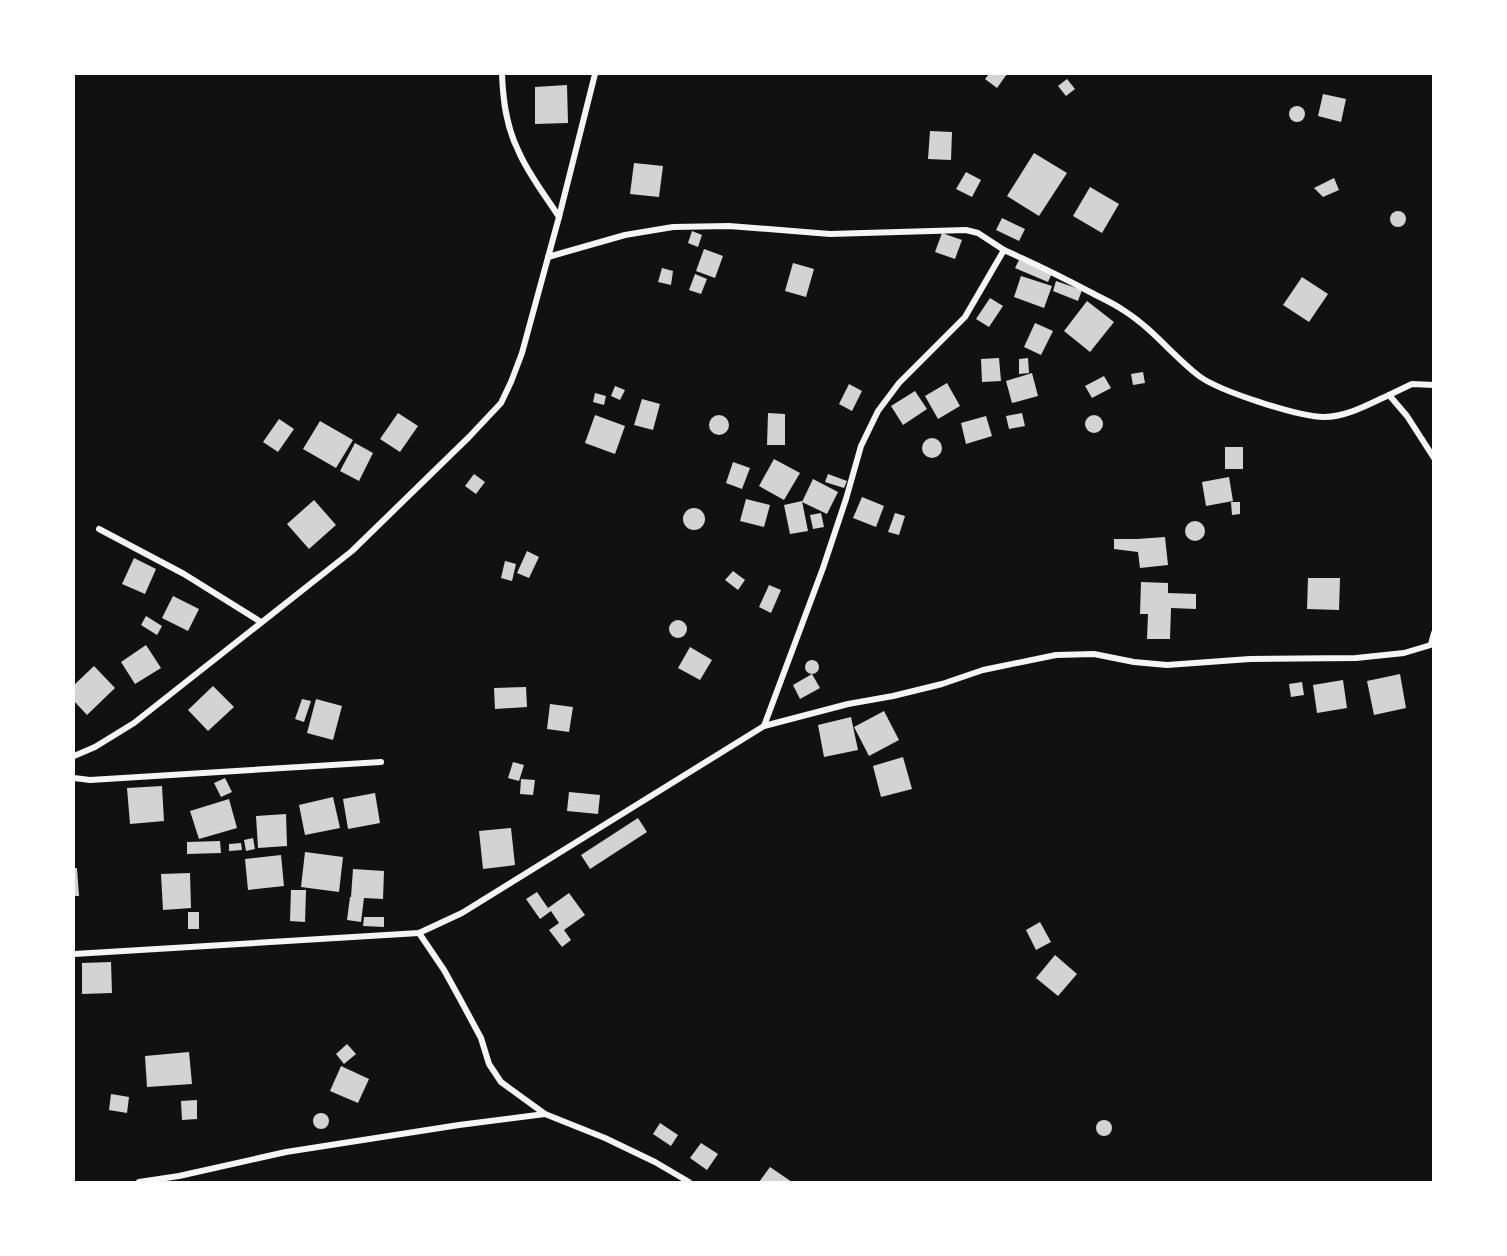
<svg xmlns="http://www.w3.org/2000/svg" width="1507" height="1256" font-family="Inter,sans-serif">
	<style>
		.building { fill: #d3d3d3 }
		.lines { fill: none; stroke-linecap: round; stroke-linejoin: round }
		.minor { stroke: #f5f5f5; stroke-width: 6 }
	</style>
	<rect width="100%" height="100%" fill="#111"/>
	<g class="building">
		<path d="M989,74H1007L997,88L985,79Z"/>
		<path d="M1067,79L1075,89L1066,96L1058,86Z"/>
		<path d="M567,85L568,123L535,124V87Z"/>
		<path d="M1323,94L1346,99L1341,122L1318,116Z"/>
		<circle cx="1297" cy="114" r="8"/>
		<path d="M930,131L952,132L951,160L928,159Z"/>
		<path d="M1034,153L1067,173L1039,216L1007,196Z"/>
		<path d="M634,163L663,166L659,197L630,194Z"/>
		<path d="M966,172L981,180L972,197L956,189Z"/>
		<path d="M1334,178L1339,190L1323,197L1314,188Z"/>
		<path d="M1090,187L1119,204L1102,233L1073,216Z"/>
		<circle cx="1398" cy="219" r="8"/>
		<path d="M1002,218L1025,229L1019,241L996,230Z"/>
		<path d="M692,231L702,235L698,247L688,243Z"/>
		<path d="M942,233L962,240L955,259L935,252Z"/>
		<path d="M704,249L723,256L715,278L696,271Z"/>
		<path d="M1019,260L1052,273L1048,282L1015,268Z"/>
		<path d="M793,263L814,269L806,297L785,291Z"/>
		<path d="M662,268L673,271L671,285L658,282Z"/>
		<path d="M695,274L707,279L701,294L689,290Z"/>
		<path d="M1021,276L1052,286L1044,308L1014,297Z"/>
		<path d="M1302,277L1328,294L1309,322L1283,305Z"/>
		<path d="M1056,281L1082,290L1078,301L1053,291Z"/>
		<path d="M990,298L1003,306L989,327L976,319Z"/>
		<path d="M1087,301L1114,322L1090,352L1064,331Z"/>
		<path d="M1035,323L1053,331L1041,355L1024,347Z"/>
		<path d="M999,358L1001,381L982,382L981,359Z"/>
		<path d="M1028,358L1029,373L1019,374V359Z"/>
		<path d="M1143,372L1145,383L1133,385L1131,374Z"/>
		<path d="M1032,373L1038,396L1012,403L1006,381Z"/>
		<path d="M1104,376L1111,388L1092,398L1085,386Z"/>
		<path d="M947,383L960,406L938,419L925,396Z"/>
		<path d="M849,384L862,391L852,411L839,404Z"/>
		<path d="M615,386L625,390L620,400L611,396Z"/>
		<path d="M915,391L927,409L903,425L891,406Z"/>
		<path d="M595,393L606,396L604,405L593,402Z"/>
		<path d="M642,399L660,404L653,430L634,425Z"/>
		<path d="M398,413L418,426L400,452L380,439Z"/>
		<path d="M768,413L785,414V445H767Z"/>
		<path d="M1022,413L1025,426L1009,429L1006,416Z"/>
		<path d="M595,415L625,426L615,454L585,443Z"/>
		<circle cx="1094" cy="424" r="9"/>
		<circle cx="719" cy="425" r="10"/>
		<path d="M986,416L992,436L966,444L961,423Z"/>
		<path d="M279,419L294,429L278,452L263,442Z"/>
		<path d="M320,421L353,440L336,468L303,449Z"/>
		<circle cx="932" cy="448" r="10"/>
		<path d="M355,443L373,453L359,481L340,471Z"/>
		<rect x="1225" y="447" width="18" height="22"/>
		<path d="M774,459L800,473L784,500L759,486Z"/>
		<path d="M733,462L750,468L742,489L726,483Z"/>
		<path d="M474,474L485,482L476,494L465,486Z"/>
		<path d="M828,474L847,481L844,488L825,482Z"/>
		<path d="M1229,477L1233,501L1206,506L1202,482Z"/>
		<path d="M813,479L838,492L827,514L802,502Z"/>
		<path d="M862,497L884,506L876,527L853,518Z"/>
		<path d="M746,499L770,505L764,527L740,521Z"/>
		<path d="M314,500L336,525L309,549L287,524Z"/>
		<path d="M802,501L808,531L790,534L784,505Z"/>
		<path d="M1231,502H1240V514L1232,515Z"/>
		<circle cx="694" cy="519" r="11"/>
		<path d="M821,513L824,527L813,529L810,515Z"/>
		<path d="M895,513L905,516L899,535L888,532Z"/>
		<circle cx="1195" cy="531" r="10"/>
		<path d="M1165,537L1168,565L1140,568L1138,552L1114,549V539H1137Z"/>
		<path d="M527,551L539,557L529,578L517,573Z"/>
		<path d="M134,558L156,569L145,594L122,584Z"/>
		<path d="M505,561L516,564L512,581L501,578Z"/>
		<path d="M733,571L745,580L738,590L725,580Z"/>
		<path d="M1308,578H1340L1339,610L1307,609Z"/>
		<path d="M1141,582L1168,583V593L1196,594V609L1171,608L1170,639H1147L1148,614H1140Z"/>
		<path d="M769,585L781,590L771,613L759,607Z"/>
		<path d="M173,596L199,609L188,631L162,618Z"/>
		<path d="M146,616L162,626L157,635L141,625Z"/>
		<circle cx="678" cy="629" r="9"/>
		<path d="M146,645L161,668L135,684L121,662Z"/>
		<path d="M690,647L712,660L700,680L678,668Z"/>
		<circle cx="812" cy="667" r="7"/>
		<path d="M94,666L115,688L87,715L74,701V685Z"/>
		<path d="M812,674L820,688L800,699L793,685Z"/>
		<path d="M1400,674L1406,708L1374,715L1367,681Z"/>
		<path d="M1343,680L1347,708L1317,713L1313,685Z"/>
		<path d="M1302,682L1304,695L1291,697L1289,684Z"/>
		<path d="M213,686L234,707L208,731L188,710Z"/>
		<path d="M526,687L527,707L495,709L494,688Z"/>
		<path d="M302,699L311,701L304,722L295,719Z"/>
		<path d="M316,699L342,706L333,740L307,733Z"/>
		<path d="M550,704L573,707L569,732L547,729Z"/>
		<path d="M884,711L899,740L869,756L854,727Z"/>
		<path d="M851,717L858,750L824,757L818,725Z"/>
		<path d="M903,757L912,789L881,797L873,766Z"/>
		<path d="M513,762L524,765L519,781L508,778Z"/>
		<path d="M225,778L232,792L221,797L214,783Z"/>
		<path d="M521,779L535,780L533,795L520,794Z"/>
		<path d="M162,786L164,821L130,824L127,788Z"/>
		<path d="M569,792L600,795L598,814L567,811Z"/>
		<path d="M375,793L380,823L348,829L343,799Z"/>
		<path d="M333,797L340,828L305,835L299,805Z"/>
		<path d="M229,799L237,828L199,839L190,811Z"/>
		<path d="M286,814L287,846L258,848L256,816Z"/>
		<path d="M638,818L647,832L590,869L581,855Z"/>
		<path d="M511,828L515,865L483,869L479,831Z"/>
		<path d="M253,838L255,849L246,851L244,840Z"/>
		<path d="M220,841L221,853L187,854V842Z"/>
		<path d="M241,843L242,850L229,851V844Z"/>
		<path d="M305,852L343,857L339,892L301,887Z"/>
		<path d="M281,855L284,886L248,890L245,859Z"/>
		<path d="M74,868H77L79,896H74Z"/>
		<path d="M353,869L384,871L383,899L364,898L361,922L347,920L350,897H351Z"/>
		<path d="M190,873L191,908L163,910L161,874Z"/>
		<path d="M291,890H306L305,922L290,921Z"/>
		<path d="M537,892L548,908L569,893L585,915L564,930L571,940L562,947L549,930L559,923L551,911L540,919L526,899Z"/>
		<rect x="188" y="912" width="11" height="17"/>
		<path d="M364,917H384V927L363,926Z"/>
		<path d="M1040,922L1051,942L1036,950L1026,930Z"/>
		<path d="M1055,955L1077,974L1058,996L1036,978Z"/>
		<path d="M111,962L112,993L82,994V963Z"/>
		<path d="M347,1044L356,1054L344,1064L336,1054Z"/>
		<path d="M189,1052L192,1084L147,1087L145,1056Z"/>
		<path d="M341,1066L369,1079L358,1103L330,1091Z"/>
		<path d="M111,1094L129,1097L127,1113L109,1110Z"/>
		<path d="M197,1100V1119L182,1120L181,1101Z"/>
		<circle cx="321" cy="1121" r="8"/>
		<circle cx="1104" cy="1128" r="8"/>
		<path d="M660,1123L678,1135L671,1146L653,1134Z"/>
		<path d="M701,1143L718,1154L707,1170L690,1158Z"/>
		<path d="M770,1167L792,1182H759Z"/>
	</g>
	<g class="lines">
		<g class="minor">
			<path d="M502,74C503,100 506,126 518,150C528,174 545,195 559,217"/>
			<path d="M548,257L625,235L673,227L729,226L830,234L966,230L978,233L1004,250"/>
			<path d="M1389,395L1412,384L1434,385"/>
			<path d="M99,529L184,574L261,622"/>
			<path d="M1431,644L1434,633"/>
			<path d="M764,726L848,704L893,696L942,684L983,670L1056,655L1094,654L1134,662L1167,665L1250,659L1356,658L1404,653L1434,644"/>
			<path d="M74,756L95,747L134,723L352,551L469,437L501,403L511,382L522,353L559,217L595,74"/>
			<path d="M74,778L90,780L381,762"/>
			<path d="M419,933L444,970L460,999L481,1038L489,1064L501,1082L545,1114L605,1138L655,1162L689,1182"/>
			<path d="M74,954L419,933L462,913L764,726L823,568L846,499L861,446L878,411L899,383L965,317L1004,250C1033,263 1062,277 1090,292C1101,298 1113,303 1123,310C1152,328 1172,355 1199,376C1219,391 1299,417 1324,417C1347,417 1369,404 1389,395L1407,416L1434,458"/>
			<path d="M139,1182L179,1176L286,1152L459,1125L545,1114"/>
		</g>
	</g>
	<rect width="1507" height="1256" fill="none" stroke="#ffffff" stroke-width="150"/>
</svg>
